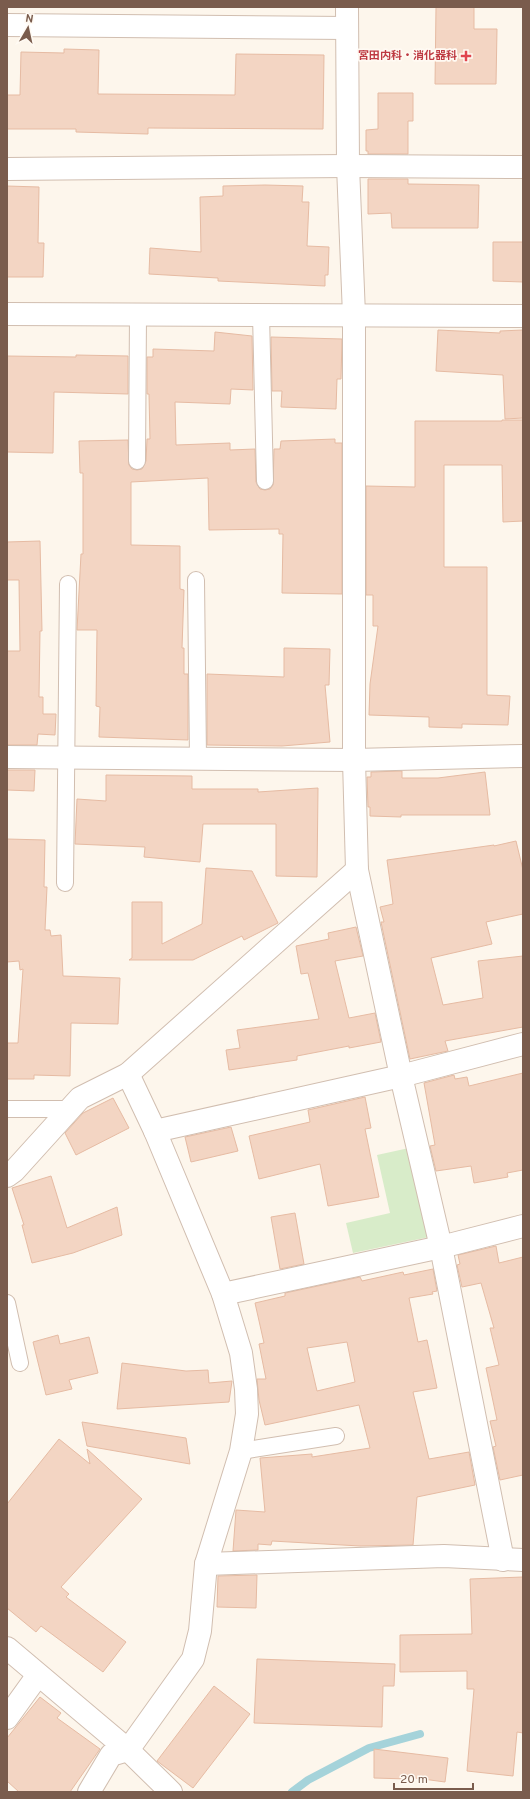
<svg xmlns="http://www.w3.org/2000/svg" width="530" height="1799" font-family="Overpass,'Noto Sans JP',sans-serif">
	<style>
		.green { fill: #d8ecc9 }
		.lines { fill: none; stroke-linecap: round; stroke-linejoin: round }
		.stream { stroke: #a5d3da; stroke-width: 8 }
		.building { fill: #f3d5c3; stroke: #e6bba3; fill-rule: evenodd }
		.lane-casing { stroke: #d1beb0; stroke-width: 18 }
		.street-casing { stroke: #d1beb0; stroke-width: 24 }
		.lane { stroke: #fff; stroke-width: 16 }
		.street { stroke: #fff; stroke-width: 22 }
		.health-dot { fill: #e0444e; stroke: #fffaf3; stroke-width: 1.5 }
		.labels { text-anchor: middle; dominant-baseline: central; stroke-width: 3.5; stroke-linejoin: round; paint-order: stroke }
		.health-label { font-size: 11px; font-weight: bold; fill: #be3a42; stroke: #fffaf3; text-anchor: end }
	</style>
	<rect width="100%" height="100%" fill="#fdf6ec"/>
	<path class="green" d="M409,1148L429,1237L353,1253L346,1223L390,1213L377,1155Z"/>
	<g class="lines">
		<path class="stream" d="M292,1792L308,1780L369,1748L420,1734"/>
	</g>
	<g class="building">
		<path d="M436,7H474V29H497L496,84H435Z"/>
		<path d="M64,49L99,50L98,94L235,95L236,54L324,55L323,129L148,128V134L76,132V129H7V95H20L21,52L64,53Z"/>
		<path d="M378,93H413V121H408V154H368V151H366V130L378,129Z"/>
		<path d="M368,179H408V184L479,185L478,228H392L391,213L368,214Z"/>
		<path d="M265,185L303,186L302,202H309L307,246L329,247L328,275H325V286L218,281V278L149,274L150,248L201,252L200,197L223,196V186Z"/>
		<path d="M7,186L39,187L38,243H44L43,277H7Z"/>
		<path d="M493,242H523V282L493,281Z"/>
		<path d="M438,330L500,333V331L523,330V418L505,419L503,375L436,371Z"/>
		<path d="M215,332L252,336L253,390L231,389L230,404L175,402L176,445L230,443V450L255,449L256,482L260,489L265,490L270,489L273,485L274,449H280L281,441L335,439V443H342V594L282,593L283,534H279V529L209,530L208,478L131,482V545L180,546V589L184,590L182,648H184V674H188V740L99,737L100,707L96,706L97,630H77L81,554H83V473H80L79,441L128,440L129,465L132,469L137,470L142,469L146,461L147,439H150L149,394H147V357H153V349L214,351Z"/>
		<path d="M271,337L342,339L341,379H337L336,409L281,407L282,391H272Z"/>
		<path d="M76,355L128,356V394L54,392L53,453L7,452V356L76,357Z"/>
		<path d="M502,420H523V521L503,522L502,465H444V567H487V695L510,696L508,725L462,724V728L429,727V717L369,715L370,684L378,626H373V595H366V486L415,487V421H502Z"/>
		<path d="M40,541L42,631H40L39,697H43V714H56L55,735L38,734L37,745H7V651H20L19,580H7V542Z"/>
		<path d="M284,648L330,649L329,685H325L330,742L282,746L207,745V674L284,677Z"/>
		<path d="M7,770H35L34,791L7,790Z"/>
		<path d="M402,771V778H438L485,772L490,815H401V817L370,816V807H368L367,777H371V772Z"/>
		<path d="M106,775L192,776V789H258V792L318,788L317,877L276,876V824H203L200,862L144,857L145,847L75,844L77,799L106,801Z"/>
		<path d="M7,839L45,840L44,887H47L45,930H50L51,936L61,935L63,976L120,978L118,1024L71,1023L70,1076L34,1075V1079H7V1043H18L23,969L20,970L19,961L7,962Z"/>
		<path d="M516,841L523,870V914L486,922L492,944L431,958L443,1005L483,998L478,961L523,956V1027L445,1041L448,1051L410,1059L381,922H384L380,907L393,904L387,860L494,845V846Z"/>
		<path d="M206,868L252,871L278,923L244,940L242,936L193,960H129L132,958V902H162V944L202,924Z"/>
		<path d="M356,927L363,956L335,961L349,1018L375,1013L381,1042L349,1048V1046L297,1056V1060L229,1070L226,1050L240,1048L237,1030L319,1019L308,973L301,974L296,946L329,939L328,933Z"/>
		<path d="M523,1073V1170L507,1173L508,1177L474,1183L471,1166L436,1171L430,1146L435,1145L424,1083L454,1075L455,1079L467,1077L469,1086Z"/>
		<path d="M365,1097L371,1128L365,1129L379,1197L328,1206L320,1164L259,1179L249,1136L310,1122L308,1110Z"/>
		<path d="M113,1098L129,1128L76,1155L65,1133L83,1113Z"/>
		<path d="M231,1127L238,1151L191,1162L185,1137Z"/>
		<path d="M51,1176L67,1228L117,1207L122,1235L73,1253L32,1263L22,1225H24L12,1188Z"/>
		<path d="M295,1213L304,1264L280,1269L271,1217Z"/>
		<path d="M496,1246L499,1263L523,1257V1475L500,1480L493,1447L496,1446L490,1421L497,1420L486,1368L499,1365L490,1328H494L481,1283L462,1287L457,1265L460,1264L458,1255Z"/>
		<path d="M433,1269L437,1291L432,1292L433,1294L409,1298L418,1342L427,1340L437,1388L413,1392L429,1459L469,1452L475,1485L417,1497L413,1545L360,1546L272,1541L271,1545L258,1544V1550L233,1551L236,1510L265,1512L260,1458L312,1454V1457L370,1448L359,1405L265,1425L259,1400L257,1379H266L259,1344L264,1343L255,1303L285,1296V1293L360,1277L362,1281L403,1272L404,1275ZM347,1342L355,1382L317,1391L307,1348Z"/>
		<path d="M58,1335L60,1344L89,1337L98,1373L69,1380L72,1389L46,1395L33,1342Z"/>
		<path d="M122,1363L186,1371L208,1370L209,1383L232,1381L229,1402L117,1409Z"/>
		<path d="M82,1422L186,1438L190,1464L87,1446Z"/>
		<path d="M59,1439L90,1464L87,1449L142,1499L61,1587L69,1594L66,1597L126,1642L103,1672L41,1626L36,1632L7,1608V1504Z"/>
		<path d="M257,1575L256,1608L217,1607L218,1576Z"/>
		<path d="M523,1577V1733L517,1732L513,1776L467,1771L474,1689H467V1671L400,1672V1635L472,1634L470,1579Z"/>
		<path d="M257,1659L395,1664L394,1686H383L382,1727L254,1723Z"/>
		<path d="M214,1686L250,1714L193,1788L157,1761Z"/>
		<path d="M40,1697L61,1713L57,1718L100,1749L70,1792H19L7,1781V1738Z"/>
		<path d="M374,1749L448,1758L445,1782L408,1777V1779L374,1778Z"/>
	</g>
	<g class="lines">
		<g class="lane-casing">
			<g id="lane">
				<path d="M261,315L265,481"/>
				<path d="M137,461L138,315"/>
				<path d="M196,580L198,759"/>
				<path d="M65,883L68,584"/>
				<path d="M7,1109H69"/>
				<path d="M7,1303L20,1363"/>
				<path d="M241,1451L336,1436"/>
			</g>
		</g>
		<g class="street-casing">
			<g id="street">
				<path d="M347,7L348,166L354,315V760L357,870L401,1076L441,1247L503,1560"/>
				<path d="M7,25L347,28"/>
				<path d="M7,169L348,166L523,167"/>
				<path d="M7,314L523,316"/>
				<path d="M7,757L354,760L523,756"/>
				<path d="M155,1131L401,1076L523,1044"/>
				<path d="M7,1176L14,1171L80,1098L128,1074L357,870"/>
				<path d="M223,1294L441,1247L523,1226"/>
				<path d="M206,1564L444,1556L523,1560"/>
				<path d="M7,1648L128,1750L171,1792"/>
				<path d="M7,1718L38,1675"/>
				<path d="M89,1792L111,1755L128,1750L193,1659L200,1631L206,1564L241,1451L247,1414L246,1389L241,1353L223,1294L155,1131L128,1074"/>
			</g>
		</g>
		<use href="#lane" class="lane"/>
		<use href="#street" class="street"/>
	</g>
	<path class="health-dot" d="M464 50h4v4h4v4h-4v4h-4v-4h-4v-4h4z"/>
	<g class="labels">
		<g class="health-label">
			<text x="457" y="56">宮田内科・消化器科</text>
		</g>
	</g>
	<rect width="530" height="1799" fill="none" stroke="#7a5c4d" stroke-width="16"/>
	<g transform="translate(28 28) rotate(9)" stroke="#fffaf3" stroke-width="3" paint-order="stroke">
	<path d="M0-3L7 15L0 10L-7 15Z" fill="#7a5c4d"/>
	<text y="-6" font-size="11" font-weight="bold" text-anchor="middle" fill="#7a5c4d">N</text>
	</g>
	<path d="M394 1783v6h79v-6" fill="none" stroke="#7a5c4d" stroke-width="2"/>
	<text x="400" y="1783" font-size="12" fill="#7a5c4d" stroke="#fffaf3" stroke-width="3" paint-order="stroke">20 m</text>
</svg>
